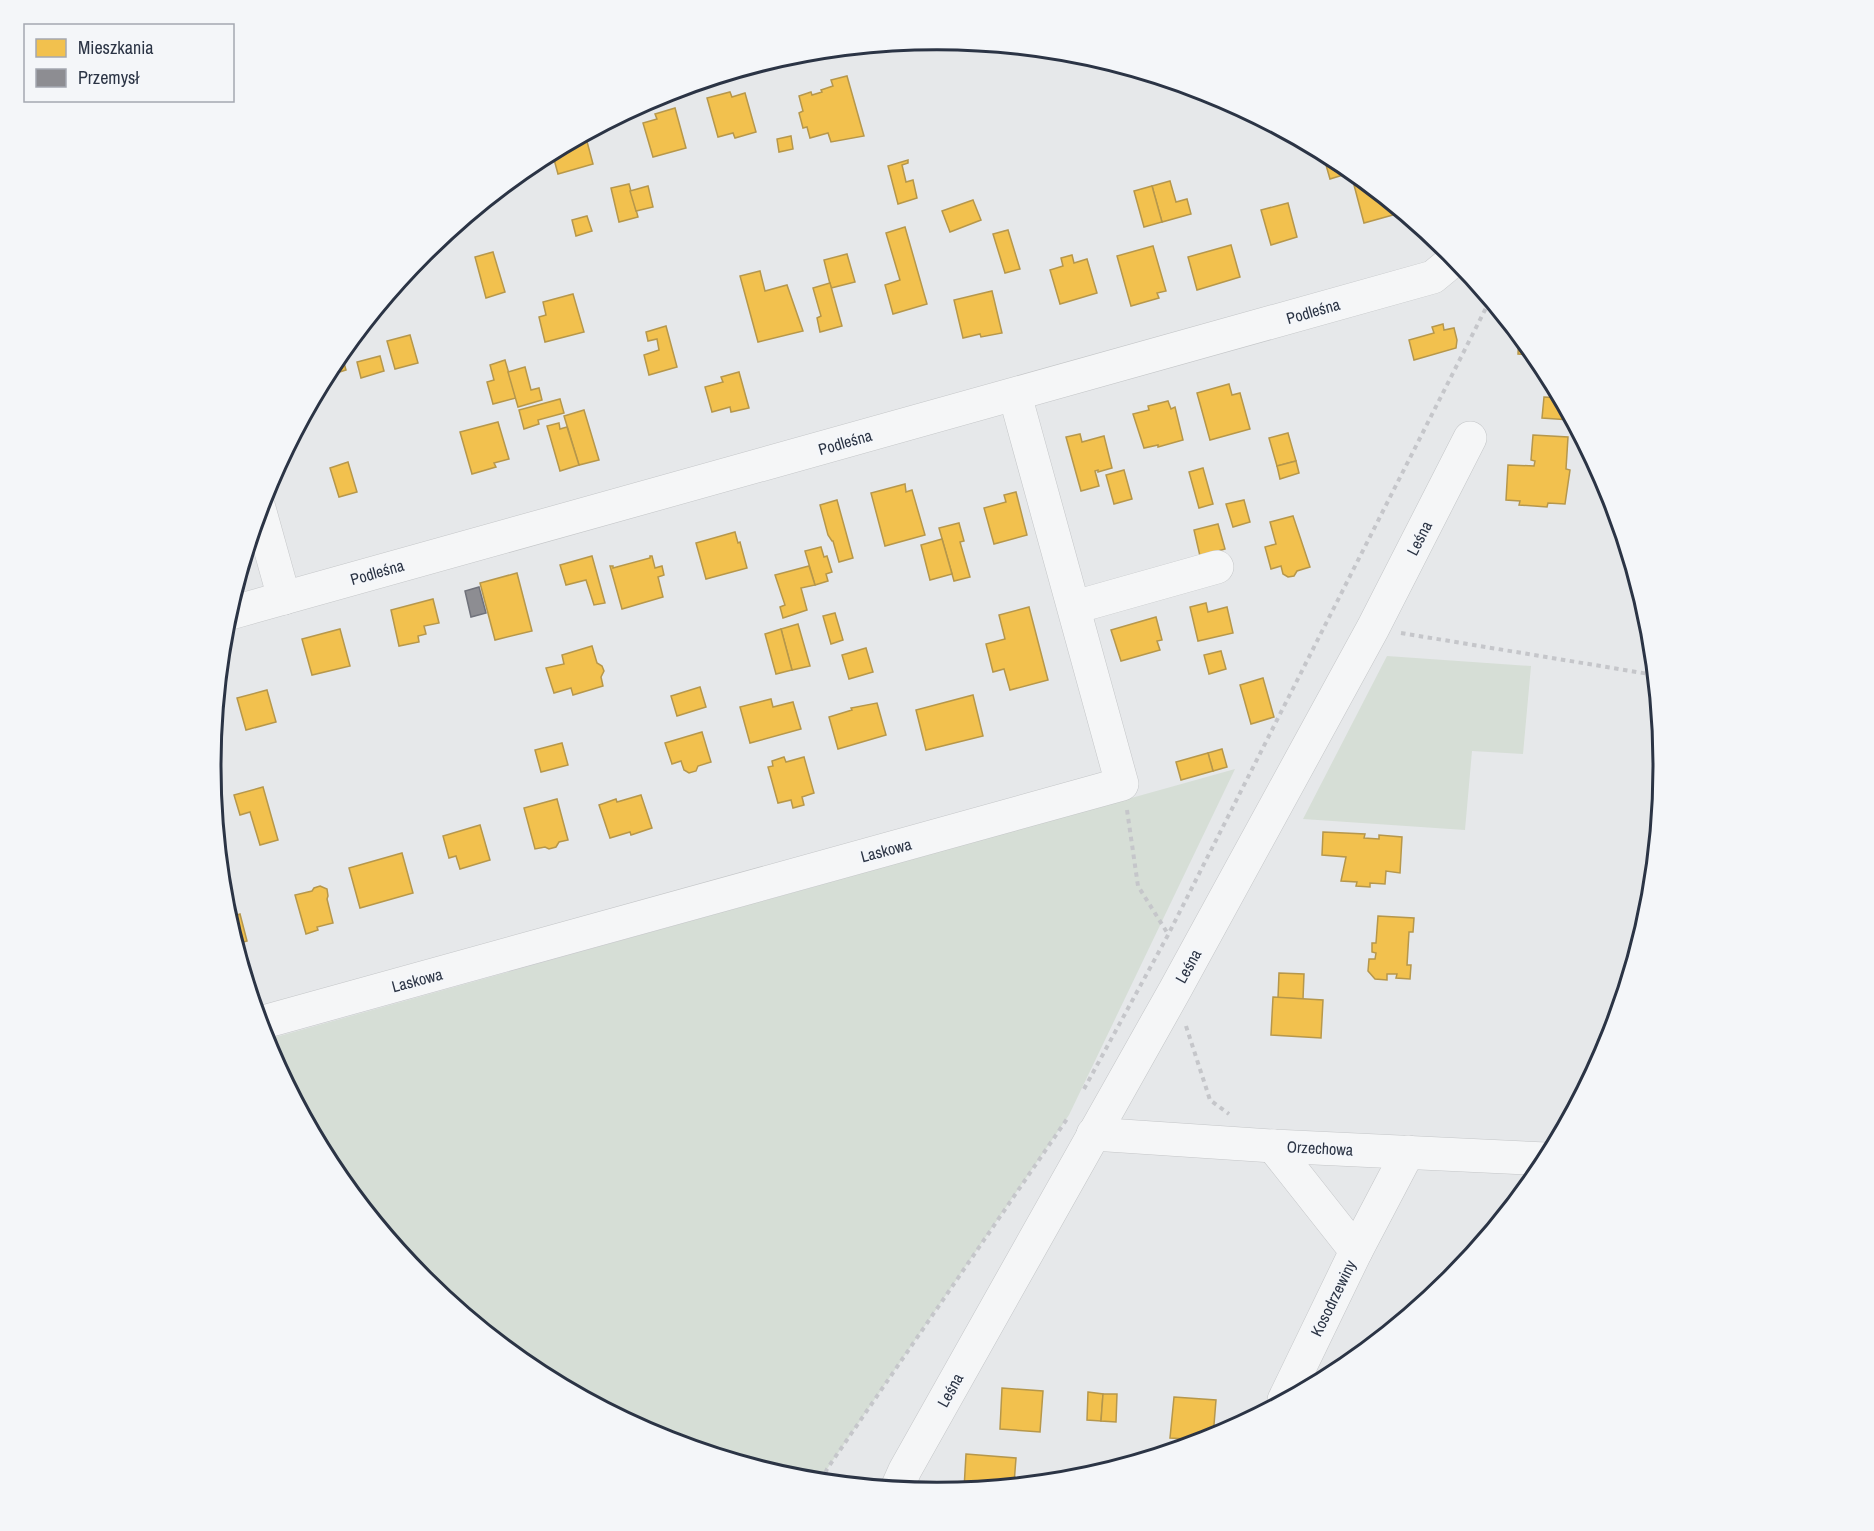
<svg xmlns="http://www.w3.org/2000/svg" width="1874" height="1531" font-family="'Archivo Narrow',sans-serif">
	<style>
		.green { fill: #d6ded6 }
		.homes { fill: #f2c14e; stroke: #b6974b; stroke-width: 1.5 }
		.industry { fill: #8d8d92; stroke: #70727b; stroke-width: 1.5 }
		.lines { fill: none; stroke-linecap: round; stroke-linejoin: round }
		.minor-casing { stroke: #c4c6c8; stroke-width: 34 }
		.path { stroke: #c5c6ca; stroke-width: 4; stroke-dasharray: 4.5 4.5; stroke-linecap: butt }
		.minor { stroke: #f5f6f7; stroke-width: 33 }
		.labels { text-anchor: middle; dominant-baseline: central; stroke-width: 6; stroke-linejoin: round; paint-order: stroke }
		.street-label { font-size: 16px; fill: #2b3445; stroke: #f4f6f9 }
		.rim { fill: none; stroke: #2b3445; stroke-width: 3 }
	</style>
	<rect width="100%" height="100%" fill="#e6e8ea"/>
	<g class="green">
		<path d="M1387,656L1531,666L1523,754L1472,751L1465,830L1303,819Z"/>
		<path d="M1235,769L1069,1115L827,1469L822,1481L795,1478L659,1437L533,1369L423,1279L333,1169L265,1040Z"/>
	</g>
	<g class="homes">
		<path d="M847,76L864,136L831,142L828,133L810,138L807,127L803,128L799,113L803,111L799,96L811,92L812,95L822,92L821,90L833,86L831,80Z"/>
		<path d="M730,92L732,97L745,93L756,132L735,138L733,133L718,137L707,98Z"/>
		<path d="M675,108L686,148L653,157L643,123L657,119L655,114Z"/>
		<path d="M585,134L593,164L558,174L552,152Z"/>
		<path d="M791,136L793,149L779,152L777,139Z"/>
		<path d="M1322,151L1341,162L1353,172L1330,179Z"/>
		<path d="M908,160V163L902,165L906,182L913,180L917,198L898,204L888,166Z"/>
		<path d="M1170,181L1176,202L1187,199L1191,214L1162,222L1152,186Z"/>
		<path d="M1366,182L1399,210L1392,212L1393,215L1364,223L1354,185Z"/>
		<path d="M629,184L638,217L619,222L611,188Z"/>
		<path d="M648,186L653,207L636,211L630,191Z"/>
		<path d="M1152,186L1162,222L1144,227L1134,191Z"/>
		<path d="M973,200L981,220L950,232L942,211Z"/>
		<path d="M1288,203L1297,237L1271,245L1261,210Z"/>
		<path d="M587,216L592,231L576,236L572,220Z"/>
		<path d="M905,227L927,304L893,314L885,285L900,280L886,233Z"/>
		<path d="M1008,230L1020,269L1005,273L993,234Z"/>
		<path d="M1231,245L1240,277L1197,290L1188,257Z"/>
		<path d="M1153,246L1166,291L1157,293L1159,298L1131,306L1117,256Z"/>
		<path d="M493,252L505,292L486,298L475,257Z"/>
		<path d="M847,254L855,282L831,288L824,260Z"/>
		<path d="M1072,255L1074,263L1087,259L1097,293L1060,304L1050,270L1063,266L1061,258Z"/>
		<path d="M760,271L765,291L787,285L803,331L758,342L740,276Z"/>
		<path d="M830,283L842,326L820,332L817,318L821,316L813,288Z"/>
		<path d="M992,291L1002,333L981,337L980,334L963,338L954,300Z"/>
		<path d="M573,294L584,332L545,342L539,317L546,315L543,302Z"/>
		<path d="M1443,324L1444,330L1454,328L1457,340L1456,348L1414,360L1409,340L1434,333L1432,327Z"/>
		<path d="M666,326L677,367L649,375L644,355L659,350L657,339L648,341L646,332Z"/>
		<path d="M410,335L418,363L395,369L387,341Z"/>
		<path d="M1519,335L1536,355L1518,354Z"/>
		<path d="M341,352L346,370L330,375L328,370Z"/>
		<path d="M380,356L384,371L361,378L357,362Z"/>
		<path d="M505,360L516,398L493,404L487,382L494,380L490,365Z"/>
		<path d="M525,367L531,390L539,388L542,400L518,407L508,372Z"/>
		<path d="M739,372L749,408L731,412L730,407L712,412L705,387L723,382L721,377Z"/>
		<path d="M1229,384L1232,395L1240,393L1250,429L1210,440L1197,393Z"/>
		<path d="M1544,397L1560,398L1570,420L1542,418Z"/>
		<path d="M560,399L564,413L538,420L539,424L524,429L519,410Z"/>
		<path d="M1168,401L1171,409L1175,407L1183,440L1158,447V445L1144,448L1133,414L1149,410L1148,406Z"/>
		<path d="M584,410L599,460L579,465L564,416Z"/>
		<path d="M498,422L509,459L494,463L496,467L472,474L460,432Z"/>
		<path d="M559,423L560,429L567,427L579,465L560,471L547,426Z"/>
		<path d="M1288,433L1296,461L1277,466L1269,438Z"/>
		<path d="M1080,434L1082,442L1104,436L1112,468L1098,472V470L1095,471L1099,486L1081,491L1066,437Z"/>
		<path d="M1533,435L1568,437L1566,469L1570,470L1565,504L1548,503L1547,507L1519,505L1520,501L1506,500L1508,465L1534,466L1535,461L1531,460Z"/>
		<path d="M1296,461L1299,473L1280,479L1277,466Z"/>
		<path d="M348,462L357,492L339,497L330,468Z"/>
		<path d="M1203,468L1213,504L1199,508L1189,472Z"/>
		<path d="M1124,470L1132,499L1114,504L1106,475Z"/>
		<path d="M905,484L906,492L912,490L925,535L885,546L871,493Z"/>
		<path d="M1016,492L1027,535L994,544L984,508L1006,502L1004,495Z"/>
		<path d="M837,500L853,558L839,562L833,541H832L828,535L820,505Z"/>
		<path d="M1244,500L1250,522L1233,527L1226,504Z"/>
		<path d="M1293,516L1310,567L1297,571L1294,576L1288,577L1283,574L1281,566L1271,569L1265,547L1276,544L1270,522Z"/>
		<path d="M959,523L964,541L960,542L970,577L954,581L939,528Z"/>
		<path d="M1218,524L1225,549L1200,556L1194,530Z"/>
		<path d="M735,532L738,543L740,542L747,568L706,579L696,543Z"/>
		<path d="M942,539L952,574L930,580L921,545Z"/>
		<path d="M821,547L824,557L827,556L832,572L826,574L828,581L815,585L805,551Z"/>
		<path d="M592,556L605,603L594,605L586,580L566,585L560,565Z"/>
		<path d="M650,556H652L655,568L662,566L664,575L658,577L663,597L622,609L610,566H613V568L650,558Z"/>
		<path d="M809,566L815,585L801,588L807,610L783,618L780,607L785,605L775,575Z"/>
		<path d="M517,573L532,631L495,640L480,583Z"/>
		<path d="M433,599L439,623L424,626L426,634L418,636L419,642L399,646L391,610Z"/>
		<path d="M1206,603L1208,612L1227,607L1233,633L1198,641L1190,607Z"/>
		<path d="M1029,607L1048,680L1010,690L1004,669L993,672L986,644L1005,639L999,615Z"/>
		<path d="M835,613L843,640L831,644L823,616Z"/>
		<path d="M1156,617L1162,640L1157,641L1160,650L1121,661L1111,630Z"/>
		<path d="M798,624L810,666L792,670L781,629Z"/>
		<path d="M340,629L350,666L312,675L302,639Z"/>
		<path d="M781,629L792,670L776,674L765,634Z"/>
		<path d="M592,646L597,663L602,666L604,671L601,677L603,686L573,695L571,688L554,693L546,668L564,664L562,655Z"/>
		<path d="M866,648L873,672L849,679L842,655Z"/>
		<path d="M1221,651L1226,669L1209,674L1204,655Z"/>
		<path d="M1263,678L1274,717L1251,724L1240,685Z"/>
		<path d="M700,687L706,707L677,716L671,696Z"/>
		<path d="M267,690L276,722L246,730L237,698Z"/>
		<path d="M973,695L983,736L926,750L916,710Z"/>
		<path d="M771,699L773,707L793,702L801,729L750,743L740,707Z"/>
		<path d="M877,703L886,735L838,749L829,717L852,710L851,708Z"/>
		<path d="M702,732L711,762L698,766L696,771L689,773L684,770L681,761L672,764L665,743Z"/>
		<path d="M562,743L568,765L541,772L535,750Z"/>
		<path d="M1222,749L1227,767L1213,771L1208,753Z"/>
		<path d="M1208,753L1213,771L1181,780L1176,762Z"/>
		<path d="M784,757L786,762L804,757L814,793L802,797L804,805L793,808L791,800L778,803L768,767L773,766L772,761Z"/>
		<path d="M263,787L278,840L260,845L250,812L240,815L234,795Z"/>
		<path d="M641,795L652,828L631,835L630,832L610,838L599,805L616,799L617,802Z"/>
		<path d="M557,799L568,840L559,842L556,847L549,849L545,847L535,849L524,808Z"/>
		<path d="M480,825L490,860L460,869L456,856L449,858L443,836Z"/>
		<path d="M1323,832L1365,834L1364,838L1379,839V835L1402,837L1400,873L1386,871L1385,884L1370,883V887L1356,886L1357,882L1341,881L1346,857L1322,855Z"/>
		<path d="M402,853L413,893L360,908L349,868Z"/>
		<path d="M320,886L327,889L328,896L327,899L333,923L317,927L318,930L306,934L295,895L312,891L314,888Z"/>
		<path d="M240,914L247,941L236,944L228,918Z"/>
		<path d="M1378,916L1414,918L1413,932H1409L1407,965H1411L1410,979L1396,978L1397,974H1387V980L1375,979L1368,971L1369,959H1375L1376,953L1372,952V943H1376Z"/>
		<path d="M1279,973L1304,974L1303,999L1278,998Z"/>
		<path d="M1273,997L1323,1000L1321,1038L1271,1035Z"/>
		<path d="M1002,1388L1043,1391L1040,1432L1000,1429Z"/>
		<path d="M1088,1392L1103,1394L1101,1421L1087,1420Z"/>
		<path d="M1103,1394H1117L1116,1422L1101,1421Z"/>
		<path d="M1174,1397L1216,1400L1213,1437L1203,1440L1170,1438Z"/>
		<path d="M966,1454L1016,1458L1014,1484H997V1486L964,1489Z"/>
	</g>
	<path class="industry" d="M479,587L486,613L471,617L465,591Z"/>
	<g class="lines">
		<g class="minor-casing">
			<g id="minor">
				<path d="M259,508L284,598"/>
				<path d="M1075,607L1217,567"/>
				<path d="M227,614L1433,277L1456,258"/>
				<path d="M260,1023L1122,784L1015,395"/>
				<path d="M1093,1134L1273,1146L1546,1159"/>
				<path d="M1273,1146L1356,1251L1284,1400"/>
				<path d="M1356,1251L1408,1152"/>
				<path d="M897,1488L905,1470L1175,990L1373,628L1470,438"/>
			</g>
		</g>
		<g class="path">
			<path d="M1401,633L1655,675"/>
			<path d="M1127,810L1138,886L1168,934"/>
			<path d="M1186,1026L1210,1100L1229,1114"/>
			<path d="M1084,1089L1168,935L1490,300"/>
			<path d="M822,1481L827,1469L1067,1119"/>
		</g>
		<use href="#minor" class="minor"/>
	</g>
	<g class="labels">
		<g class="street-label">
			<text transform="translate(1313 311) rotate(-16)">Podleśna</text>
			<text transform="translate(845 442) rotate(-16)">Podleśna</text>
			<text transform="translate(1419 538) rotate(-63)">Leśna</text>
			<text transform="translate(377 572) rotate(-16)">Podleśna</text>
			<text transform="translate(886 850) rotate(-15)">Laskowa</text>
			<text transform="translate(1188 966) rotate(-61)">Leśna</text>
			<text transform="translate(417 980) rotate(-15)">Laskowa</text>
			<text transform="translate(1320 1148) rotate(3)">Orzechowa</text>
			<text transform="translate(1333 1298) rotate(-64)">Kosodrzewiny</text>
			<text transform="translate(950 1390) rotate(-61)">Leśna</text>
		</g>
	</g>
	<path d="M0 0H1874V1531H0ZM221 766a716 716 0 1 1 1432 0a716 716 0 1 1-1432 0Z" fill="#f4f6f9" fill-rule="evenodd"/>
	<path class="rim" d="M221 766a716 716 0 1 1 1432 0a716 716 0 1 1-1432 0Z"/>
	<rect x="24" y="24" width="210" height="78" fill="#f4f6f9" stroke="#a4a8b1" stroke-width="1.5"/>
	<rect x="36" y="39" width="30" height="18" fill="#f2c14e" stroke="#a4a8b1" stroke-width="1.5"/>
	<text x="78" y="54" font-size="18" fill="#2b3445">Mieszkania</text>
	<rect x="36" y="69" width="30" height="18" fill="#8d8d92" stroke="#a4a8b1" stroke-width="1.5"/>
	<text x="78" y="84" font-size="18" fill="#2b3445">Przemysł</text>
</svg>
